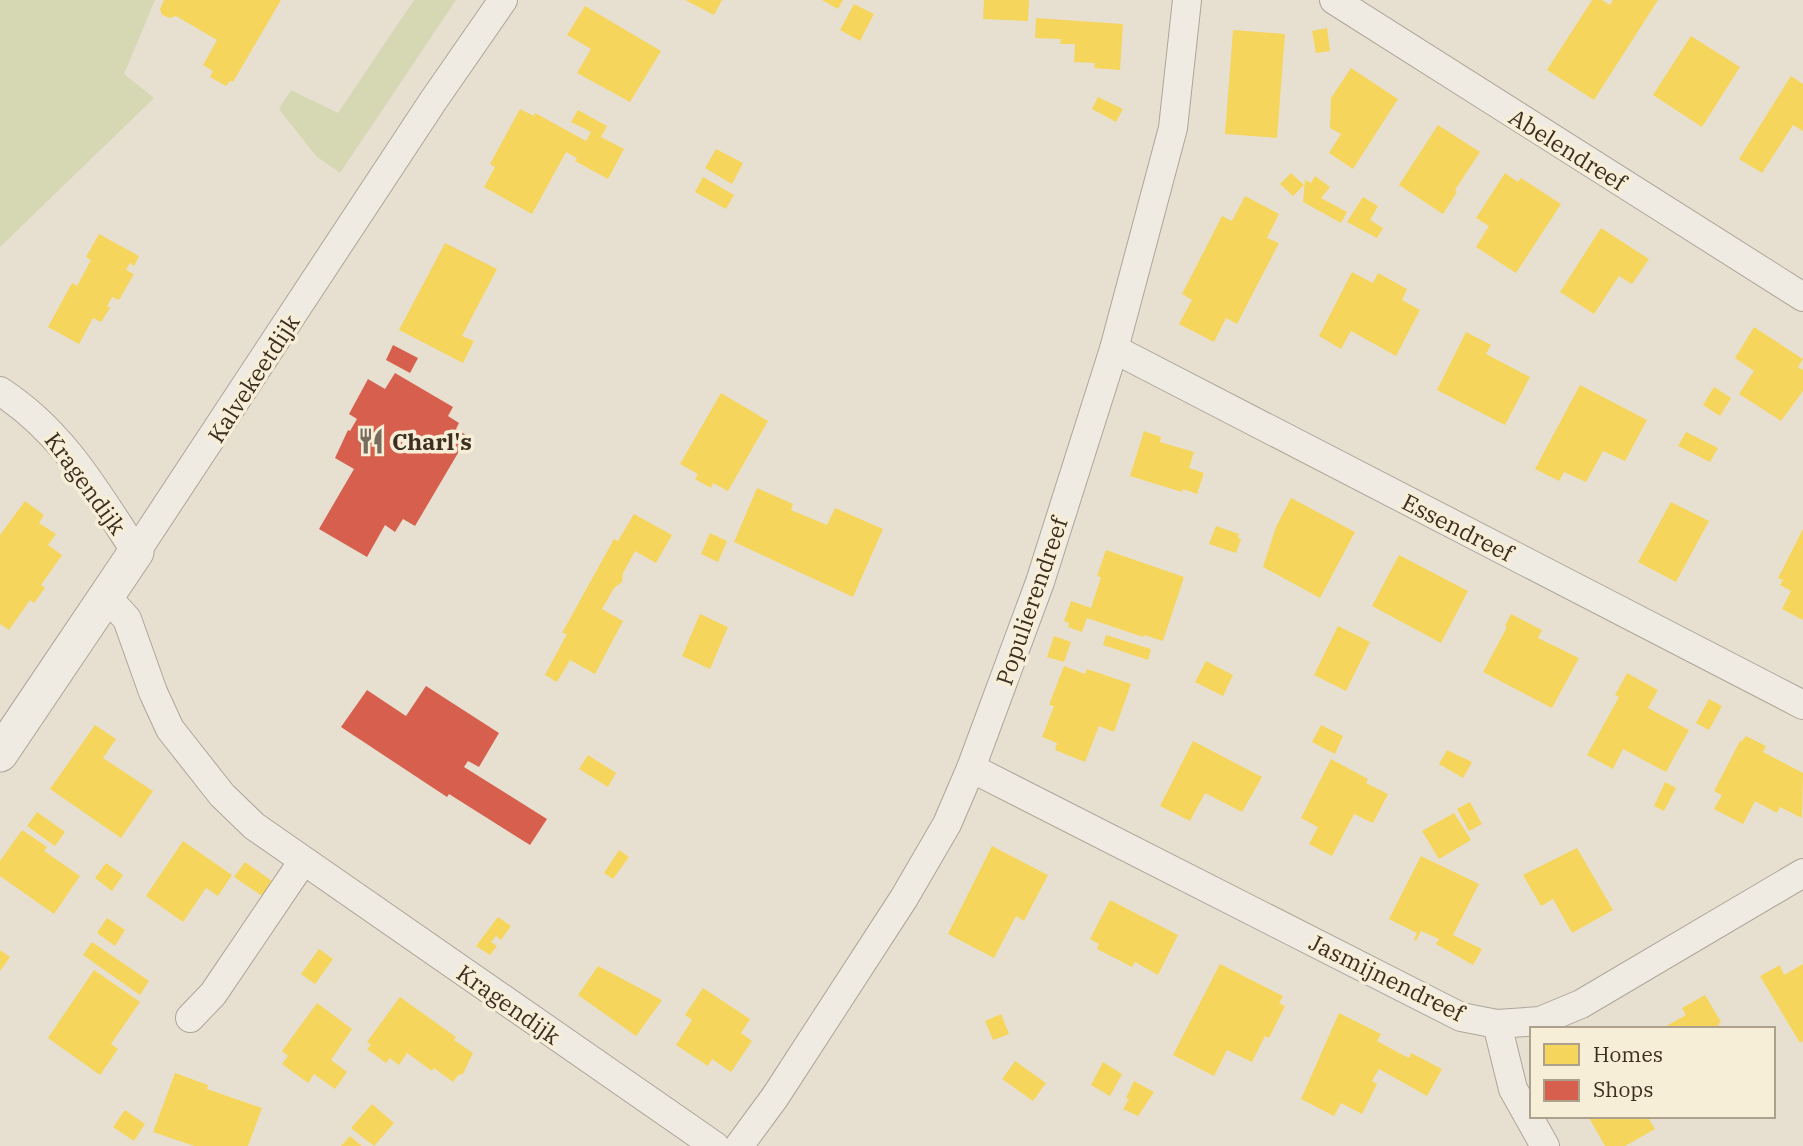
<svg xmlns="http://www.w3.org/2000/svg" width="1803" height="1146" font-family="'IBM Plex Serif',serif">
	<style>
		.green { fill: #d6d7b3 }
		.homes { fill: #f6d55c }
		.shops { fill: #d6604d }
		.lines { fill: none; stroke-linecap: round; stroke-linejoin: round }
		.minor-casing { stroke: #ada599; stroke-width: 30 }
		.tertiary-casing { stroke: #ada599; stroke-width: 37 }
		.minor { stroke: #efebe3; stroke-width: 28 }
		.tertiary { stroke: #efebe3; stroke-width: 35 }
		.labels { text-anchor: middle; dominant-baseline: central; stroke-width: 7; stroke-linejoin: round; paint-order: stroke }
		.street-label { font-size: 23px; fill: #3d2e20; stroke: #f7eed8 }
		.poi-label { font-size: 23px; font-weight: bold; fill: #3d2e20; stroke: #f7eed8; text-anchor: start }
	</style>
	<rect width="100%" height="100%" fill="#e7e0d1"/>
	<g class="green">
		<path d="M0,0H155L124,74L154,98L0,247Z"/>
		<path d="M414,0H456L340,173L316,156L279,109L291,90L338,113Z"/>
	</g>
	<g class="homes">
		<path d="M164,0H281L233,82L230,81L226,86L210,77L213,71L203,65L217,40L176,16L170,18L162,15L160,9Z"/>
		<path d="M685,0H722L714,15Z"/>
		<path d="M822,0H843L838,9Z"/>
		<path d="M984,0H1029L1028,21L983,19Z"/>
		<path d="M1592,0H1602L1610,5L1613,0H1658L1594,100L1547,70Z"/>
		<path d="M854,4L874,14L860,41L840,30Z"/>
		<path d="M585,6L661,51L630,102L577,73L591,49L567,35Z"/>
		<path d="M1036,18L1123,24L1120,70L1094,68L1095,63L1074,62L1075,44H1060L1061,39L1035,38Z"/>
		<path d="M1327,28L1330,51L1316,53L1312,31Z"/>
		<path d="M1233,30L1285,34L1277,138L1225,134Z"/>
		<path d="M1691,36L1740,67L1702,127L1653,95Z"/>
		<path d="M1351,68L1398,99L1353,169L1329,153L1341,134L1330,128L1331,98Z"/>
		<path d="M1791,76L1803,84V131L1793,125L1762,173L1739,159Z"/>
		<path d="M1098,97L1123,109L1116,122L1092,109Z"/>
		<path d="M520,109L534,116L535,113L586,141L591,132L571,122L578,110L607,126L601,137L624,149L608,179L575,161L577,158L566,152L532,214L484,187L495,167L490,164Z"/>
		<path d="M1438,125L1480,152L1455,190L1457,192L1443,214L1399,185Z"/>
		<path d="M716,149L743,163L732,184L705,168Z"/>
		<path d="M1291,173L1304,185L1293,196L1280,184Z"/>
		<path d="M1505,173L1518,182L1521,178L1561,204L1516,273L1476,247L1489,226L1476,218Z"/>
		<path d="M1315,176L1330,187L1321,198L1347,212L1341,223L1303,202L1305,180L1311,183Z"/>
		<path d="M703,177L734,195L726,209L695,192Z"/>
		<path d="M1245,196L1279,214L1267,238L1279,243L1237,324L1226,318L1214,342L1179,324L1192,300L1182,294L1222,216L1232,221Z"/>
		<path d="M1363,197L1378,206L1370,220L1383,228L1377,238L1347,222Z"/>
		<path d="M1601,228L1649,259L1632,284L1619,276L1594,314L1560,292Z"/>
		<path d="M99,234L139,256L134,266L130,263L126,270L134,274L119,300L112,297L107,306L110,308L101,322L93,318L79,344L48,327L72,283L77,286L91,260L86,257Z"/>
		<path d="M445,243L497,269L462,336L474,341L463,363L399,330Z"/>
		<path d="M1352,272L1373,283L1378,273L1407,289L1402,300L1420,310L1396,356L1351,331L1341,349L1319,336Z"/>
		<path d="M1754,327L1803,359L1798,367L1803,370V391L1781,421L1739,394L1754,371L1735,358Z"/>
		<path d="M1466,332L1491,345L1486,354L1530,377L1505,425L1437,390Z"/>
		<path d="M1580,385L1647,420L1625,461L1603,451L1586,482L1564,472L1559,481L1535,469Z"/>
		<path d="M1714,387L1731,398L1720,416L1703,405Z"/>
		<path d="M721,393L768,421L728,491L713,483L711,488L695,479L698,474L680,464Z"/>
		<path d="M1144,431L1161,437L1160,442L1194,452L1189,468L1204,473L1197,494L1183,489L1182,492L1130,476Z"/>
		<path d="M1686,432L1718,448L1710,462L1678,446Z"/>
		<path d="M757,488L793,504L791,510L827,525L835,508L883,529L853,597L734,542Z"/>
		<path d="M1291,498L1355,532L1320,598L1263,567L1276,527Z"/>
		<path d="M25,501L44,515L39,523L56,534L48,545L62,555L41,585L45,588L34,603L30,600L9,630L0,624V535Z"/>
		<path d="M1671,502L1709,521L1676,582L1638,562Z"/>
		<path d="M634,514L672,535L656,563L635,551L623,573L622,582L614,588L602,609L623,621L595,674L570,660L557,682L545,675L567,634L562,633L614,539L618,541Z"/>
		<path d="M1216,526L1239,534L1238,538L1241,539L1236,553L1209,544Z"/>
		<path d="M1803,529V620L1782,609L1791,591L1780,585L1783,580L1778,578Z"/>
		<path d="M710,533L727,541L718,562L701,554Z"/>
		<path d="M1106,550L1184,577L1163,641L1144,635L1143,637L1087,618L1082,632L1068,627L1069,623L1064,621L1071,601L1091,608L1101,577L1097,576Z"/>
		<path d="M1399,555L1468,591L1441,643L1372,606Z"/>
		<path d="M700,614L728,627L710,669L682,656Z"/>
		<path d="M1511,614L1542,630L1538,638L1579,658L1552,708L1483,672L1507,627L1505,626Z"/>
		<path d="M1338,626L1370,642L1346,691L1314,675Z"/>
		<path d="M1106,635L1151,649L1148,660L1103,645Z"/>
		<path d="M1054,636L1071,642L1064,662L1047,657Z"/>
		<path d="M1206,661L1233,675L1223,696L1195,682Z"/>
		<path d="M1064,666L1085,674L1087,669L1131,684L1114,732L1099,726L1085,762L1055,750L1057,743L1042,737L1054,706L1049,705Z"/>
		<path d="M1627,673L1658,690L1648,708L1689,730L1666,772L1623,749L1613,769L1587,755L1619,697L1615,695Z"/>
		<path d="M1709,699L1722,706L1709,730L1696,723Z"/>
		<path d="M95,725L116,739L103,758L153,791L121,838L50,789Z"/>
		<path d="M1321,725L1343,736L1335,754L1312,742Z"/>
		<path d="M1746,736L1766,746L1763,752L1803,773L1802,818L1780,807L1777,813L1755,801L1743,824L1714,809L1722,795L1714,791L1740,741H1742Z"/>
		<path d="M1193,741L1262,777L1242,812L1205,793L1190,821L1160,806Z"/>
		<path d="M1447,750L1472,762L1463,778L1439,764Z"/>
		<path d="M588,755L616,773L608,787L579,769Z"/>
		<path d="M1331,759L1368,779L1366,783L1388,794L1373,823L1354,814L1332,856L1309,844L1318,827L1301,818Z"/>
		<path d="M1665,782L1676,788L1664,811L1654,806Z"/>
		<path d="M1470,802L1482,824L1469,831L1457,809Z"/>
		<path d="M37,812L65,832L55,846L27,826Z"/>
		<path d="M1454,813L1471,840L1439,859L1422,831Z"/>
		<path d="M22,830L47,847L44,851L80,876L54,914L0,876V861Z"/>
		<path d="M183,841L232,875L218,896L206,888L183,922L146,896Z"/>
		<path d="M992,846L1048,875L1024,921L1016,916L994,958L948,934Z"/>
		<path d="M1577,848L1613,910L1572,933L1553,899L1541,906L1523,875Z"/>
		<path d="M619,850L629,857L613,879L604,873Z"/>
		<path d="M1421,856L1479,884L1453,935L1482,949L1473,965L1436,944L1439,939L1421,931L1416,941L1414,940L1417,933L1389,919Z"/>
		<path d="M245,862L272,881L262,896L234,877Z"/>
		<path d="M106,863L123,875L112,891L95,878Z"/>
		<path d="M1110,900L1178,935L1158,975L1135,962L1132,967L1097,949L1099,944L1090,939Z"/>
		<path d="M498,917L511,926L501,940L496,936L491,942L497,946L490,955L476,946Z"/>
		<path d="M107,918L125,930L115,946L97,933Z"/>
		<path d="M92,942L149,981L140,995L83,955Z"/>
		<path d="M319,949L333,959L315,984L301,974Z"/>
		<path d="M0,950L10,957L0,971Z"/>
		<path d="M1220,964L1283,996L1279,1003L1285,1006L1269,1038L1265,1036L1252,1062L1227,1050L1214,1076L1173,1055Z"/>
		<path d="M1803,964V1041L1800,1043L1760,976L1780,965L1784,975Z"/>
		<path d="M598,966L662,1000L636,1036L578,995Z"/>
		<path d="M94,970L140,1002L111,1044L118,1049L100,1075L48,1038Z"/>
		<path d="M703,988L750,1019L741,1033L752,1041L731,1072L712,1059L708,1066L676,1045L692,1020L685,1015Z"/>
		<path d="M1705,995L1721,1022L1718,1024L1721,1029H1661L1686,1015L1682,1008Z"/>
		<path d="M400,997L456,1037L454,1040L473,1053L463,1074L458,1075L453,1082L434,1068L432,1071L407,1053L399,1065L390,1058L386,1063L367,1049L371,1045L367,1042Z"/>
		<path d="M317,1003L352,1029L331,1060L347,1072L335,1089L314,1074L308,1083L282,1064L288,1056L282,1051Z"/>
		<path d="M1339,1013L1381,1034L1377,1041L1403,1055L1409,1058L1411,1053L1442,1069L1427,1096L1379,1069L1372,1081L1377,1084L1362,1114L1341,1103L1334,1116L1301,1099Z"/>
		<path d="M1001,1014L1009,1034L993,1040L985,1021Z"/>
		<path d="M1015,1061L1046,1083L1033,1101L1002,1079Z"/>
		<path d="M1103,1062L1122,1074L1110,1096L1091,1085Z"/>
		<path d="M175,1073L208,1085L207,1089L262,1108L248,1146H194L153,1132Z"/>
		<path d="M1134,1081L1154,1092L1138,1116L1123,1109L1129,1099L1126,1098Z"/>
		<path d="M372,1104L394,1123L374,1146L351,1128Z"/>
		<path d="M125,1110L145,1124L134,1141L113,1127Z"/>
		<path d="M1588,1116H1647L1655,1129L1625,1146H1605Z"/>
		<path d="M350,1136L362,1146H341Z"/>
	</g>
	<g class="shops">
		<path d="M393,345L418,358L410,373L386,360Z"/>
		<path d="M395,373L453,407L448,416L459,423L456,429L468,436L415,526L403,519L395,532L385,525L367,557L319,529L354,469L335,458L348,430L350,431L357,419L349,414L368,379L385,389Z"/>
		<path d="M426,686L499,733L479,767L468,761L464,767L547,819L530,845L449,794L447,797L341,727L367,690L406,716Z"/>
	</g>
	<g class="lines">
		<g class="minor-casing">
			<g id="minor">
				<path d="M1334,0L1803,297"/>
				<path d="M1114,349L1803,705"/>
				<path d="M0,391C63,432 96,491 136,552L433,101L503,0"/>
				<path d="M107,597L127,619L153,692L170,729L222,795L254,826L715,1146"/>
				<path d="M971,768L1461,1017L1497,1024L1540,1021L1581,1004L1803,873"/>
				<path d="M190,1018L213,994L303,861"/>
				<path d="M1497,1024L1513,1089L1545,1146"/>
				<path d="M739,1146L775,1097L904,898L947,824L971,768L1040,582L1114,349L1173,128L1187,0"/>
			</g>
		</g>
		<g class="tertiary-casing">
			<path id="tertiary" d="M0,754L136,552"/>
		</g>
		<use href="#minor" class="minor"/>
		<use href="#tertiary" class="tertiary"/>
	</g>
	<defs>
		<g id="restaurant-bare" transform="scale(2.1)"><path d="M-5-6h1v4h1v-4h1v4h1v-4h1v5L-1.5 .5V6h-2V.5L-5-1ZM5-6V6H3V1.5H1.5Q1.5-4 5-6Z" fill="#786c5e" stroke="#f7eed8" stroke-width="2.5" paint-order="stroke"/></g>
	</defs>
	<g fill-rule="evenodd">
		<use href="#restaurant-bare" x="371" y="441"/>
	</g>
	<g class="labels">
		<g class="street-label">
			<text transform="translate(1568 149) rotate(32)">Abelendreef</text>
			<text transform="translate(253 378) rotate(-57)">Kalvekeetdijk</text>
			<text transform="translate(86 483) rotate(54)">Kragendijk</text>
			<text transform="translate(1458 527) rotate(27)">Essendreef</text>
			<text transform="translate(1031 601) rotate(-71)">Populierendreef</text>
			<text transform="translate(1387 977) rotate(26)">Jasmijnendreef</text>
			<text transform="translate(509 1004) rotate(35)">Kragendijk</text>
		</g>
		<g class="poi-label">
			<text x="392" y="441">Charl's</text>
		</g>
	</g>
	<rect x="1530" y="1027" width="245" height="91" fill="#f7eed8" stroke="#ada18e" stroke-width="2"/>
	<rect x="1544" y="1044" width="35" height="21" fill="#f6d55c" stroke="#ada18e" stroke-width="2"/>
	<text x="1593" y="1062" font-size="21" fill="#3d2e20">Homes</text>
	<rect x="1544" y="1080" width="35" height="21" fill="#d6604d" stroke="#ada18e" stroke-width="2"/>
	<text x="1593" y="1097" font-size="21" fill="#3d2e20">Shops</text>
</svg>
